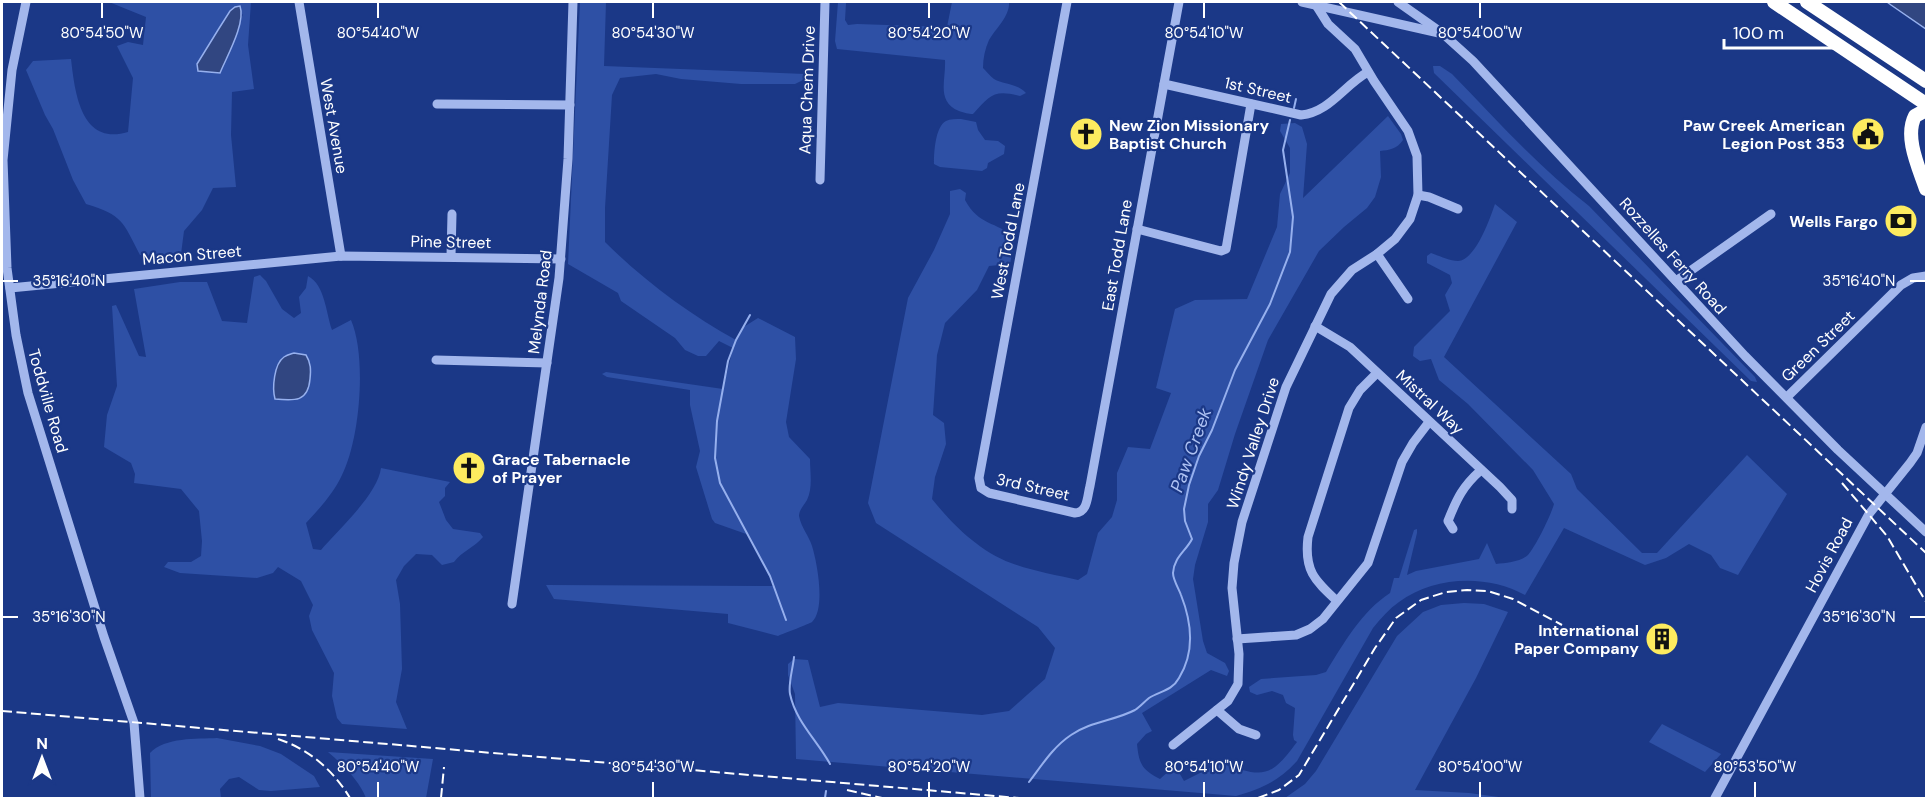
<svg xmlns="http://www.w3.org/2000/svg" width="1928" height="800" font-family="'DM Sans',sans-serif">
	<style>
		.green { fill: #2e50a5; fill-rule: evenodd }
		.water { fill: #314681; stroke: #96b0ee; stroke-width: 1.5 }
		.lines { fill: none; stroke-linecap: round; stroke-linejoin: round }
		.stream { stroke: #96b0ee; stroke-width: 2 }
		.minor { stroke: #a3b7ec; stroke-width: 9 }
		.highway { stroke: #fff; stroke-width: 14 }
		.rail { stroke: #fff; stroke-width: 2; stroke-dasharray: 10 4.5; stroke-linecap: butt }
		.ticks { fill: none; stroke: #fff; stroke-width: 2 }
		.labels { text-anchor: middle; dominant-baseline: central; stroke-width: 4.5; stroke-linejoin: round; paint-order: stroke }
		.street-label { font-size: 16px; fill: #fff; stroke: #1b3887 }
		.poi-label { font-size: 16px; font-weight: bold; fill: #fff; stroke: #1b3887; text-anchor: end }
		.water-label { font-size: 18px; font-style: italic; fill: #aec2f3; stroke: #1b3887 }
		.ticks-label { font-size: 15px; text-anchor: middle; fill: #fff; stroke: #1b3887; stroke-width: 4.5; stroke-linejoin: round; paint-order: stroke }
	</style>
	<rect width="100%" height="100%" fill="#1b3887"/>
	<g class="green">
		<path d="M109,2H251L248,45L254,89L232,92L231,135L236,187L213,188L202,210L184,231L181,254L166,258L140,255C123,222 123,215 86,204L73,180L53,129L45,115L26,70L33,61L71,59C75,93 81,146 128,132L133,78L117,46L128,42L143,45L146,17ZM243,14L235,35L201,56L213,39Z"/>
		<path d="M580,2H606L604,66L805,74L807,78L795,84H741L681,79L656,74L620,78L612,95L605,208V242C642,279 690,315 736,340L742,328L758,318L795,337L796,359L786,422L789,437L810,459C810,473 813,487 807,500C804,505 799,510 799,516C801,527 809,536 812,546C817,562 826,609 812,622C809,624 785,633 778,636L728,623V614L554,599L546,585L774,586L749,535L715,523L712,519L696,467L700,451L690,405V390L607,377L602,374L606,372L723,389L733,348L719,341L706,356H698L685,350L675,338L621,301L618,293L568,264Z"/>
		<path d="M838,2L846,3L845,20L848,25L857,24L947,27L952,2H1009C1010,16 996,28 989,40C985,49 983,58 983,68C986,71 990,76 994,79C1004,85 1017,83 1026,93L1020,96C994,89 990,95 973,114C968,114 965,113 959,111C936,101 946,81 945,60L837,49L835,41Z"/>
		<path d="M1433,66H1440L1452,74C1496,119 1538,167 1589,206L1755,377L1757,382L1751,381L1434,73Z"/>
		<path d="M1388,116L1401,134L1403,140C1397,149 1389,150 1380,151L1381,177L1375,197L1367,208L1344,227L1319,251L1268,340L1235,434L1218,490L1208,504V522L1195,565L1193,579L1203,641L1207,653L1225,663L1229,671L1227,676L1211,670L1142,713L1152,731L1146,734L1137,744C1139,764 1142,770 1160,779L1171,769H1177L1184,781L1220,763C1263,777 1269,780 1297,742L1294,740L1293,735L1295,708L1286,703L1283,695L1272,691L1257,695L1250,692L1249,687L1261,679L1316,675L1326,672C1344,643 1361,612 1390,593L1394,578H1399L1414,530L1417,529V533L1407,575L1416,571L1479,559L1487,543L1496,564C1506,563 1520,562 1528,555C1536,546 1551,515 1554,504L1533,470L1468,404L1439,380L1431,359L1420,361L1413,356L1414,347L1450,311L1445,295L1452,283L1450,275L1427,263V256L1431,253C1440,256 1449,261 1458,261C1476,260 1490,218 1495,204L1517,222L1444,357L1571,474L1577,489L1642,553H1657L1747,455L1787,494L1738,575L1720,568L1711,555L1689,544L1666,558L1645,565L1564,528L1525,595C1487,574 1434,576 1399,602C1389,609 1381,618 1373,628L1297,761C1279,781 1261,789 1236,796L796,759L795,694L788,675V664L794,659L808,660L820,707L838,703L982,715L1009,711L1045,679L1055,648L1038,627L876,523L868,503L908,298L934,250L950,214V191L960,189L966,193L965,200C979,226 996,221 1015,238L1010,264L989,266L977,290L945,323L937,355L933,415L944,423L946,444L935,477L932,499C953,525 979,551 1011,563C1032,571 1056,575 1078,580L1087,574L1098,533L1112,517L1117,500V473L1128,447L1150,449L1171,393L1156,388L1175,309L1195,300L1247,299L1277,227L1280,194L1290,173V148L1280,131L1281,124L1295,123L1302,127L1307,144L1303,198Z"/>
		<path d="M961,119L976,122L978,130L985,140L998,141L1005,146L1004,154L988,163L987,168L982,171L940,167L934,164C934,153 935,127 946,121C950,119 956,119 961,119Z"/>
		<path d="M260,275L266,281L282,309L294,318L301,313L299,297L306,288L308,276C325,285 326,313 332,330L351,320C367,357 360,439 342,475C333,494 320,508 306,523L313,549L321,550C338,530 378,494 381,468L450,482L445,488V496L439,502L446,520L453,529L480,533L483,537C474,548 462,551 454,562L442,565L432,555L416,554L404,566L396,580L400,604L402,669L396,702L407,729L342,724L337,718L332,696L334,673L312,630L309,616L313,605L301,581L278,567L273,573L257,578L180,573L164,567L168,562H191L201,556L202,541L199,511L181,489L134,483L135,474L131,463L104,447L107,415L117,386L112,306L116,305L139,356L146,357L134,289L180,282H207L222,321L247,323L254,277ZM283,357L300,399H275C271,386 276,369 283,357Z"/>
		<path d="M1464,603L1484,604L1508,612L1476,678L1415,790L1469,793L1506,798H1285L1305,784L1316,771L1397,636L1423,612L1441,605Z"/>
		<path d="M1662,724L1721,754L1705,772L1649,742Z"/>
		<path d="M217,738L260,746L281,754L314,776L320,787L271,791L259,790L239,777L229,779L220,789L221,798H151L150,753C165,737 197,739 217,738Z"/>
		<path d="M328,752L433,759L426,798H366C359,780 343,765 328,752Z"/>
	</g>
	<g class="water">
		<path d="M1887,2H1926V29L1891,5Z"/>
		<path d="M240,6C246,23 227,56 220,73L198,71L197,64L218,30L230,11L235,7Z"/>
		<path d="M294,353L306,355C311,363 311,370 310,379C308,402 295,401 275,399C272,388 274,364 284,357C287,355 291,354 294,353Z"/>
	</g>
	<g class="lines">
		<g class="stream">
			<path d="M1294,108L1296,99"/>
			<path d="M750,315L736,340L728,361L717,421L715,458L720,483L770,576L786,620"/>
			<path d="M794,657C793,668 788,684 790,694C796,722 817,740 830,764"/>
			<path d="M1029,782C1042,765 1053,747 1071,735C1091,721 1114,721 1135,710C1140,707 1144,702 1149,698C1160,691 1172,691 1179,678C1195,652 1192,623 1181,595C1179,589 1173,580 1173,573C1174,557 1186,551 1192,539L1185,521L1184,509L1189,485L1199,456L1212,430L1235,370L1270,304L1290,252L1293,217L1283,150L1290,120"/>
			<path d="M825,798L826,791"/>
		</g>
		<g class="minor">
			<path d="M26,2L12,70L3,160L7,268L16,335L28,393L104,637L134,723L140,798"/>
			<path d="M299,2L341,256"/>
			<path d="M1067,2L979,478L981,488L989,493L1075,513C1088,512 1087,497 1090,486L1179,2"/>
			<path d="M1302,2L1439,33"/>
			<path d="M1398,2L1442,33L1473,61L1745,356L1838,450L1926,532"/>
			<path d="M1164,84L1301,115C1330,112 1344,85 1368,72"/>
			<path d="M437,104L570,105"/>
			<path d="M820,180L825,2"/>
			<path d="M1418,195L1429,197L1458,209"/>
			<path d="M1137,229L1221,251L1226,249L1251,104"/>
			<path d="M1377,254L1408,299"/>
			<path d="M451,256L452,214"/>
			<path d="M1676,281L1771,214"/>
			<path d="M10,288L341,256L561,259"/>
			<path d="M1315,326L1350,347L1500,487L1512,500V509"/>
			<path d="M436,360L547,363"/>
			<path d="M1787,397L1901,285L1913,278L1926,276"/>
			<path d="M1453,529L1448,521C1457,498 1463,486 1481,470"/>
			<path d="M1337,601C1314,580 1304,570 1308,537L1349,408L1360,390L1377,373"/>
			<path d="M512,604L559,278L568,159L573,2"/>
			<path d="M1237,639L1296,635L1310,629L1323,619L1368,563L1402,462L1413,443L1429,422"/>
			<path d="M1217,710L1239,729L1256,735"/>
			<path d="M1173,745L1228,701L1238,684L1239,654L1232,588L1234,563L1242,522L1286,387L1331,294L1352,270L1377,254L1395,239L1410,219L1418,195L1417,156L1408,131L1374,81L1355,49L1328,24L1316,5"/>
			<path d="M1715,798L1869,514L1910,463L1917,453L1926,427"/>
		</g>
		<g class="highway">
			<path d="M1774,2L1926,104"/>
			<path d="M1807,2L1926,81"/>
			<path d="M1926,110L1915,116C1904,137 1919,168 1926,189"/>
		</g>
		<g class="rail">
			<path d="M1339,2L1926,553"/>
			<path d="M1842,483L1887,536L1926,602"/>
			<path d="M2,711L1019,798"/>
			<path d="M278,739C309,749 333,770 350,798"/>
			<path d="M847,790L882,798"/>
			<path d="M441,798L444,767"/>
			<path d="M1258,798L1279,790L1299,775L1375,648L1396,618L1421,600L1446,592L1467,590L1488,591L1513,599L1562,625"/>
		</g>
	</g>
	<path class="ticks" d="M102,3V18M378,3V18M653,3V18M929,3V18M1204,3V18M1480,3V18M3,281H18M1910,281H1925M3,617H18M1910,617H1925M378,782V797M653,782V797M929,782V797M1204,782V797M1480,782V797M1755,782V797"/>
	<defs>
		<g id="church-disc" transform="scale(1.725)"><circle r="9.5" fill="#fdeb5f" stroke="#1b3887"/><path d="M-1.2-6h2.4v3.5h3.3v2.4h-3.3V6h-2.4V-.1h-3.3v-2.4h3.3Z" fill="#111"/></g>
		<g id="civic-disc" transform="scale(1.725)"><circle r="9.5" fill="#fdeb5f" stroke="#1b3887"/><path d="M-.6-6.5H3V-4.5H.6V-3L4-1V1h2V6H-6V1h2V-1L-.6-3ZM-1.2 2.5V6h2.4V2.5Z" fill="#111"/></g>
		<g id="bank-disc" transform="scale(1.725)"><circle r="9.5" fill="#fdeb5f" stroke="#1b3887"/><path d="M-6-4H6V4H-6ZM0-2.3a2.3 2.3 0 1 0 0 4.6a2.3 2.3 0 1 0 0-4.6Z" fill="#111"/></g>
		<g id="building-disc" transform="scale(1.725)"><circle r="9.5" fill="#fdeb5f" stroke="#1b3887"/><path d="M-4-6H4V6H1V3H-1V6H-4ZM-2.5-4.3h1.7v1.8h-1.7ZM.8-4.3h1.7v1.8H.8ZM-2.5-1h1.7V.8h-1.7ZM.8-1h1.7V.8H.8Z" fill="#111"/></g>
	</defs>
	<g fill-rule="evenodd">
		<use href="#church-disc" x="1086" y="134"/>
		<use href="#civic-disc" x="1868" y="134"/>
		<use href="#bank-disc" x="1901" y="221"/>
		<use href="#church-disc" x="469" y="468"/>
		<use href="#building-disc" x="1662" y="639"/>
	</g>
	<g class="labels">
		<g class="street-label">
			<text transform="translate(807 90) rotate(-88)">Aqua Chem Drive</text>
			<text transform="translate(1258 90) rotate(13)">1st Street</text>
			<text transform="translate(334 126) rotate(80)">West Avenue</text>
			<text transform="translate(1008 241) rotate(-79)">West Todd Lane</text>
			<text transform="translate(451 242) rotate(1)">Pine Street</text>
			<text transform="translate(192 255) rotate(-5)">Macon Street</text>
			<text transform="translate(1117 255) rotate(-80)">East Todd Lane</text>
			<text transform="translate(1673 256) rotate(48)">Rozzelles Ferry Road</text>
			<text transform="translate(540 302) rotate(-83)">Melynda Road</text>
			<text transform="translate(1818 346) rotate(-44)">Green Street</text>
			<text transform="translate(48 401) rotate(74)">Toddville Road</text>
			<text transform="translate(1430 402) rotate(43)">Mistral Way</text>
			<text transform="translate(1253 443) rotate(-72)">Windy Valley Drive</text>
			<text transform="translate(1033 487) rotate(13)">3rd Street</text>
			<text transform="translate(1829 555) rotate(-62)">Hovis Road</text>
		</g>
		<g class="poi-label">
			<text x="1109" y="125" text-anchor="start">New Zion Missionary<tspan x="1109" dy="18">Baptist Church</tspan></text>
			<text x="1845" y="125">Paw Creek American<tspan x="1845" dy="18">Legion Post 353</tspan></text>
			<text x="1878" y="221">Wells Fargo</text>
			<text x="492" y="459" text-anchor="start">Grace Tabernacle<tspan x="492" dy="18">of Prayer</tspan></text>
			<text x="1639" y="630">International<tspan x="1639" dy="18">Paper Company</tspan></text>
		</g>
		<g class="water-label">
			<text transform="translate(1191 450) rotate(-70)">Paw Creek</text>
		</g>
	</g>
	<g class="ticks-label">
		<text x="102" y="38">80°54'50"W</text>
		<text x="378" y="38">80°54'40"W</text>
		<text x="653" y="38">80°54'30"W</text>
		<text x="929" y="38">80°54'20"W</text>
		<text x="1204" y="38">80°54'10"W</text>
		<text x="1480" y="38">80°54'00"W</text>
		<text x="69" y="286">35°16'40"N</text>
		<text x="1859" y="286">35°16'40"N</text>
		<text x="69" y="622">35°16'30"N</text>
		<text x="1859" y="622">35°16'30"N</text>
		<text x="378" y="772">80°54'40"W</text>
		<text x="653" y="772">80°54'30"W</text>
		<text x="929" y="772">80°54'20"W</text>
		<text x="1204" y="772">80°54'10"W</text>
		<text x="1480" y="772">80°54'00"W</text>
		<text x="1755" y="772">80°53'50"W</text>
	</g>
	<rect width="1928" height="800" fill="none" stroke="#ffffff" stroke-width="6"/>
	<g transform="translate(42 758)" stroke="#1b3887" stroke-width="4.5" paint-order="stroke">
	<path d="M0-4.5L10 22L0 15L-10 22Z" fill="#ffffff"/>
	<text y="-9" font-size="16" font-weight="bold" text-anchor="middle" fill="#ffffff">N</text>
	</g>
	<path d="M1724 39v9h110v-9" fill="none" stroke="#ffffff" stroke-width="3"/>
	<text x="1733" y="39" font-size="18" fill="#ffffff" stroke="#1b3887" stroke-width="4.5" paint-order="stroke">100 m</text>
</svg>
